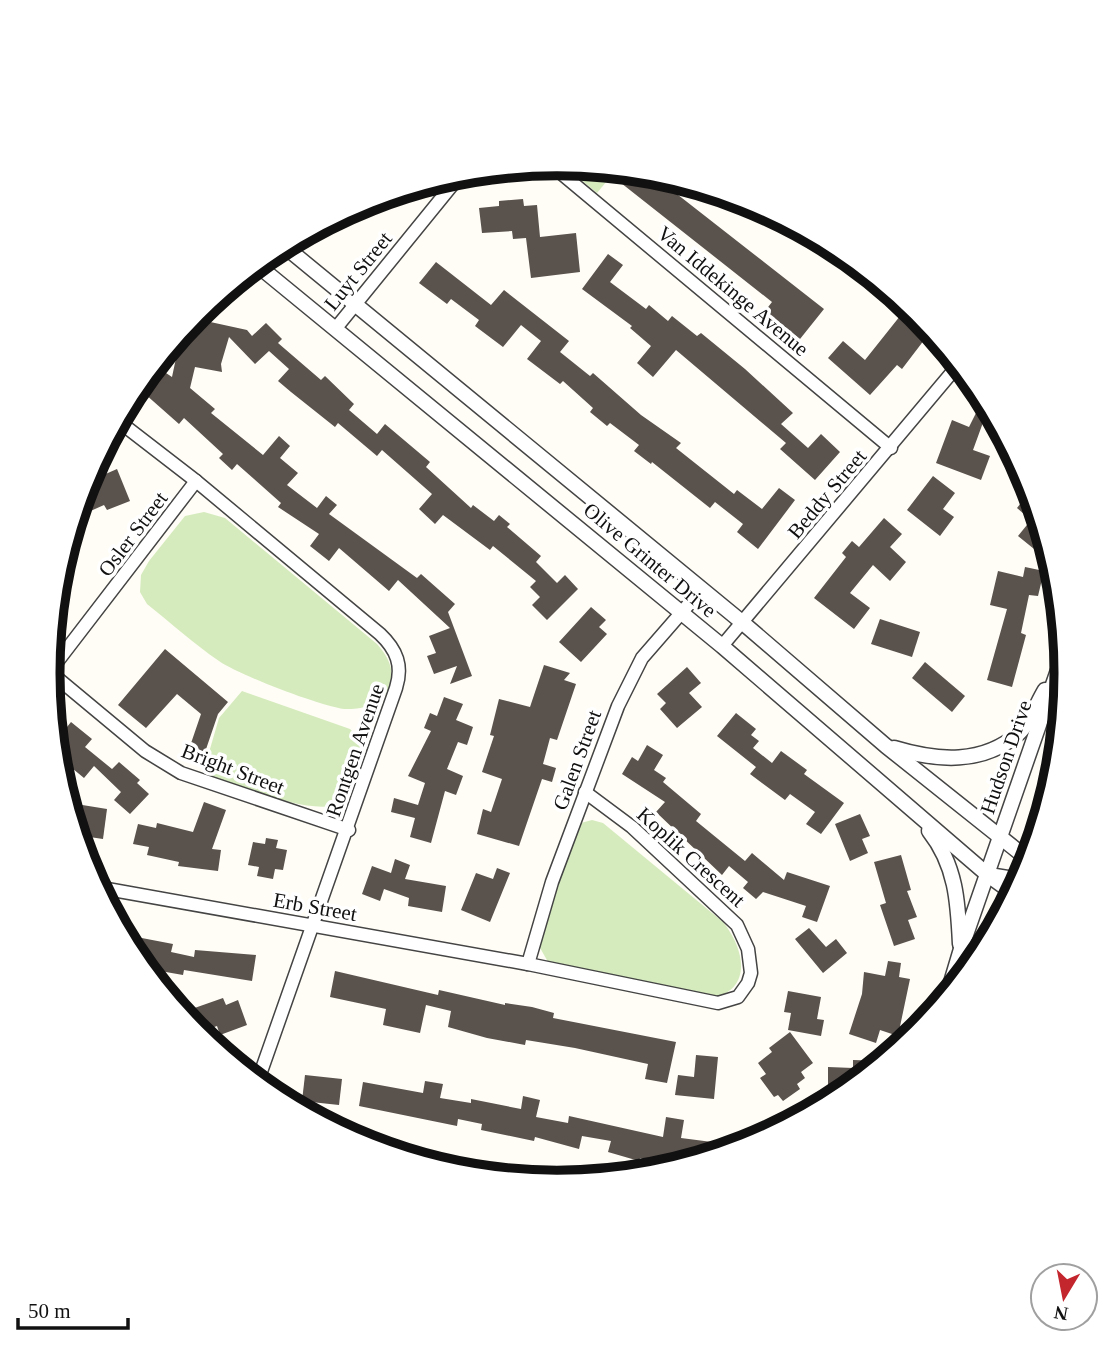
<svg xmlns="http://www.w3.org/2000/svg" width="1113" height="1346" font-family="Georgia,serif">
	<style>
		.green { fill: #d5ebbd }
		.building { fill: #5a524d }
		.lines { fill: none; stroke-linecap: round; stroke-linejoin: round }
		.minor-casing { stroke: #444; stroke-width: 15 }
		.tertiary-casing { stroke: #444; stroke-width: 17 }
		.minor { stroke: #fff; stroke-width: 12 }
		.tertiary { stroke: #fff; stroke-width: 14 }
		.labels { text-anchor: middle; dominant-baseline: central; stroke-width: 7; stroke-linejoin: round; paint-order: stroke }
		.street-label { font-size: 21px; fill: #111; stroke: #fff }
		.rim { fill: none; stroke: #111; stroke-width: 9 }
	</style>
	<rect width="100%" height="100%" fill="#fffdf5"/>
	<g class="green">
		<path d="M562,164L616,170L597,193Z"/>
		<path d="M204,512L225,518L377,644C388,656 396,671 389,688C381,705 361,710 344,709C320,706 239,675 219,661C194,644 171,623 147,604L140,592L141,575L149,561L185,516Z"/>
		<path d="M242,691L350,729C365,744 363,754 357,773C354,780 352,792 347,798C327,825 230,782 203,773L219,718Z"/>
		<path d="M592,820L603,823L723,922C744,948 754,990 711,998L564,970L548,962L539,946L573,833L581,823Z"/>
	</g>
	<g class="building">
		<path d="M630,171L650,173L824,309L800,339L765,311L772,302L621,183Z"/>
		<path d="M523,199L524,206L537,205L540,237L576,233L580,272L531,278L526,238L513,239L512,231L482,233L479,208L499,206V201Z"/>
		<path d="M777,216L809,233L801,243L774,221Z"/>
		<path d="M608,254L623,265L610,282L646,309L649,305L668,321L672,316L697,336L701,333L745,369L793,413L781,424L808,448L821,434L840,452L815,480L780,449L786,443L676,350L653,377L637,363L651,346L630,328L632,326L582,289Z"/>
		<path d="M436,262L491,305L504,290L569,341L560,352L590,376L593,373L641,415L681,443L676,448L734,494L737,490L762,509L779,488L795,500L758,549L737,532L743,524L715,502L710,508L652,462L651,464L634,451L639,445L610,423L607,426L590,412L593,408L563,381L560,384L527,359L541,341L521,325L503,347L475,326L479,320L451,299L447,304L419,283Z"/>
		<path d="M908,306L931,331L902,369L897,365L870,395L828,358L843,341L865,360Z"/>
		<path d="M192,318L247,330L252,336L266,323L282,339L278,343L321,380L325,376L354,404L349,410L377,434L385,424L430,462L426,467L471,508L473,505L494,521L499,515L510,524L507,527L541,556L536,562L557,583L565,575L578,589L547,620L532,605L540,597L530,587L536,581L493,546L490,550L443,515L435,524L419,509L432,494L382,450L377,456L338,423L335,427L291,392L278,381L289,369L269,351L255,364L229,337L221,364L222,372L195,367L190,388L215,409L211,413L263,455L279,436L290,446L280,458L298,473L287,485L317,508L326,496L337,505L329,514L417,578L421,574L455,604L448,612L472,676L450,684L457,666L434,674L427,656L436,653L429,636L450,628L398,580L389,591L339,548L329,561L310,546L319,534L278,507L281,503L237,464L232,470L219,458L223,454L184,418L179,424L136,386L154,365L172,377L182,330Z"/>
		<path d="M984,397L989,406L973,450L990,456L981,480L936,463L952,420L969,427Z"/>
		<path d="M117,469L130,501L107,510L104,505L86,513L80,497L85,483Z"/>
		<path d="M933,476L955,493L943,509L954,517L940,536L907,510Z"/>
		<path d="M1031,490L1047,543L1039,553L1018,536L1031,520L1017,508Z"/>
		<path d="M884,518L902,534L890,547L906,562L890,581L873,565L850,593L870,608L854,629L814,598L846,557L842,553L852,541L859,547Z"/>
		<path d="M62,558L73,566L55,593L57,573Z"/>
		<path d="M1025,567L1044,571L1038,596L1029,595L1021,633L1026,635L1012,687L987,680L1007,609L990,605L998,571L1023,577Z"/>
		<path d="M591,607L606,620L599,627L607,634L581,662L559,642Z"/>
		<path d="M880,619L920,632L912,657L871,644Z"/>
		<path d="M165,649L228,702L218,714L203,758L188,752L201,714L177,694L146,728L118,705Z"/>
		<path d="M925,662L965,696L952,712L912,678Z"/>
		<path d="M544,665L570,673L564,680L576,684L557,740L550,738L543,764L556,768L552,782L542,779L519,846L477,834L483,809L491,812L502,779L482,772L494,736L490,735L499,699L530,707Z"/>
		<path d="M687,667L701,683L689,693L702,707L677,728L660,709L666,703L657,694Z"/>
		<path d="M444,697L463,704L456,720L473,727L467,745L458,742L447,769L463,776L456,795L445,791L431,843L410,837L415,818L391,812L394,798L418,805L425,783L408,776L431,731L424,728L430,713L437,716Z"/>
		<path d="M736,713L756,729L751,735L759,741L753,748L772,763L781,751L807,770L804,774L844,803L821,834L806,824L815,812L790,794L785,800L750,774L756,767L717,736Z"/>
		<path d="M52,722L63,732L71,722L92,739L85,747L112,769L119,762L140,780L137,783L149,794L130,814L114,800L121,792L94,766L84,778L55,754Z"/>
		<path d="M647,745L663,755L654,770L666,778L663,782L701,814L696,821L745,861L752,853L784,880L787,872L830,886L817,922L802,917L806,906L763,892L756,899L743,888L748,882L729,866L722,875L656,812L665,802L622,774L632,757L638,761Z"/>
		<path d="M204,802L226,810L212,849L221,850L218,871L178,866L179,862L147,855L149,847L133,844L138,824L156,828L157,823L193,832Z"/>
		<path d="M70,803L107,809L103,839L76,835L69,811Z"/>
		<path d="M860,814L870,836L862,839L868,853L850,861L835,824Z"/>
		<path d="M266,838L278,840L276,848L287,850L283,870L275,869L273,879L257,876L259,867L248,865L253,842L265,844Z"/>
		<path d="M901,855L911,890L907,891L917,917L908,920L915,939L894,946L880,905L886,903L874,862Z"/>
		<path d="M395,859L410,865L405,879L446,886L442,912L408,906L409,898L384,889L380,901L362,894L372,866L391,873Z"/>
		<path d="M497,868L510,873L490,922L461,910L476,873L493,879Z"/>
		<path d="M809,928L826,947L836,939L847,953L823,973L795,939Z"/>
		<path d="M121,934L173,944L171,952L194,957L195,950L256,955L252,981L184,970L183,975L143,968Z"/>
		<path d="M888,961L901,963L899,977L910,979L898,1036L880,1030L876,1043L849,1034L862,994L864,972L885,976Z"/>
		<path d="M335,971L438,995L439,990L505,1005V1003L532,1007L554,1013L553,1018L676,1042L667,1083L645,1079L648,1064L575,1048L526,1040L525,1045L487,1038L448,1027L451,1011L426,1005L420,1033L383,1025L386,1009L330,997Z"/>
		<path d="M788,991L821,997L817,1019L824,1020L821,1036L788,1030L791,1013L784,1012Z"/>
		<path d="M223,998L226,1005L238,1000L247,1025L220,1035L217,1026L206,1030L204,1025L193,1029L186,1011Z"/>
		<path d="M790,1032L813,1063L801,1072L805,1078L797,1084L800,1089L783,1101L778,1095L774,1097L760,1078L766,1074L758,1063L772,1052L769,1048Z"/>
		<path d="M696,1055L718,1057L714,1099L675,1095L678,1075L694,1077Z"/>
		<path d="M853,1060L883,1061L845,1092H828V1067L853,1068Z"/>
		<path d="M305,1075L342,1079L339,1105L302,1101Z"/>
		<path d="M425,1081L443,1084L440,1098L471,1103V1099L521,1109L523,1096L540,1100L536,1117L568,1123L569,1116L663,1137L666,1117L684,1120L681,1138L743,1146L682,1165L640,1158L639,1161L608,1152L611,1141L582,1136L579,1149L535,1137L534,1141L481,1130L482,1124L458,1119L457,1126L359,1106L363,1082L423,1093Z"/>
	</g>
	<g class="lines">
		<g class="minor-casing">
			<g id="minor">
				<path d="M550,164L891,448"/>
				<path d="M336,328L462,173"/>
				<path d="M117,420L196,481L380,634C397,650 403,666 396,688L257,1083"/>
				<path d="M722,646L959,364"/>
				<path d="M50,672L145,751L181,773L349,830"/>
				<path d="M47,675L196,481"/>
				<path d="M96,887L528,964L718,1003L738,997L748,983L751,973L748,949L737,925L632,827L585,792"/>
				<path d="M528,964L552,882L618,706L642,658L702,589"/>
			</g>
		</g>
		<g class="tertiary-casing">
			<g id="tertiary">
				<path d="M283,245L743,623L886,746L1029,860"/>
				<path d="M256,264L722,646L988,875L1013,893"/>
				<path d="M894,748C937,761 983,765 1019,733C1030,723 1037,703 1045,690"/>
				<path d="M929,831C956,865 958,902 960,944"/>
				<path d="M989,875L1021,880"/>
				<path d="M947,996L961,949L1064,653"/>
			</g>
		</g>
		<use href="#minor" class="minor"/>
		<use href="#tertiary" class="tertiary"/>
	</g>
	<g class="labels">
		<g class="street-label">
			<text transform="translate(358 271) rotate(-51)">Luyt Street</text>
			<text transform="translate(733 291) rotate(40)">Van Iddekinge Avenue</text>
			<text transform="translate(827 494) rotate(-50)">Beddy Street</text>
			<text transform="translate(133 534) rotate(-53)">Osler Street</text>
			<text transform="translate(650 560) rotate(40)">Olive Grinter Drive</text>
			<text transform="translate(355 750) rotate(-71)">Rontgen Avenue</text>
			<text transform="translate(1006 757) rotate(-71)">Hudson Drive</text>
			<text transform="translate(577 760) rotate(-70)">Galen Street</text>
			<text transform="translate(233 769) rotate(21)">Bright Street</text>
			<text transform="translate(691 857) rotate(42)">Koplik Crescent</text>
			<text transform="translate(315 907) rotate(10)">Erb Street</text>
		</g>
	</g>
	<path d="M0 0H1113V1346H0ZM60 673a497 497 0 1 1 994 0a497 497 0 1 1-994 0Z" fill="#fff" fill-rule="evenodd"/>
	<path class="rim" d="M60 673a497 497 0 1 1 994 0a497 497 0 1 1-994 0Z"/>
	<g transform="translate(1064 1297) rotate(190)"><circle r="33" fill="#ffffff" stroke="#a0a0a0" stroke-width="2"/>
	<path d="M0-5L12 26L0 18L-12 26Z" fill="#c4262e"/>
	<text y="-10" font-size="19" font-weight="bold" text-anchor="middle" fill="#111111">N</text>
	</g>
	<path d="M18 1318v10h110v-10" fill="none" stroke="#111111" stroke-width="3.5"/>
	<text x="28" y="1318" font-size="21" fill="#111111" stroke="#ffffff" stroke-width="5" paint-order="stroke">50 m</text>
</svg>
